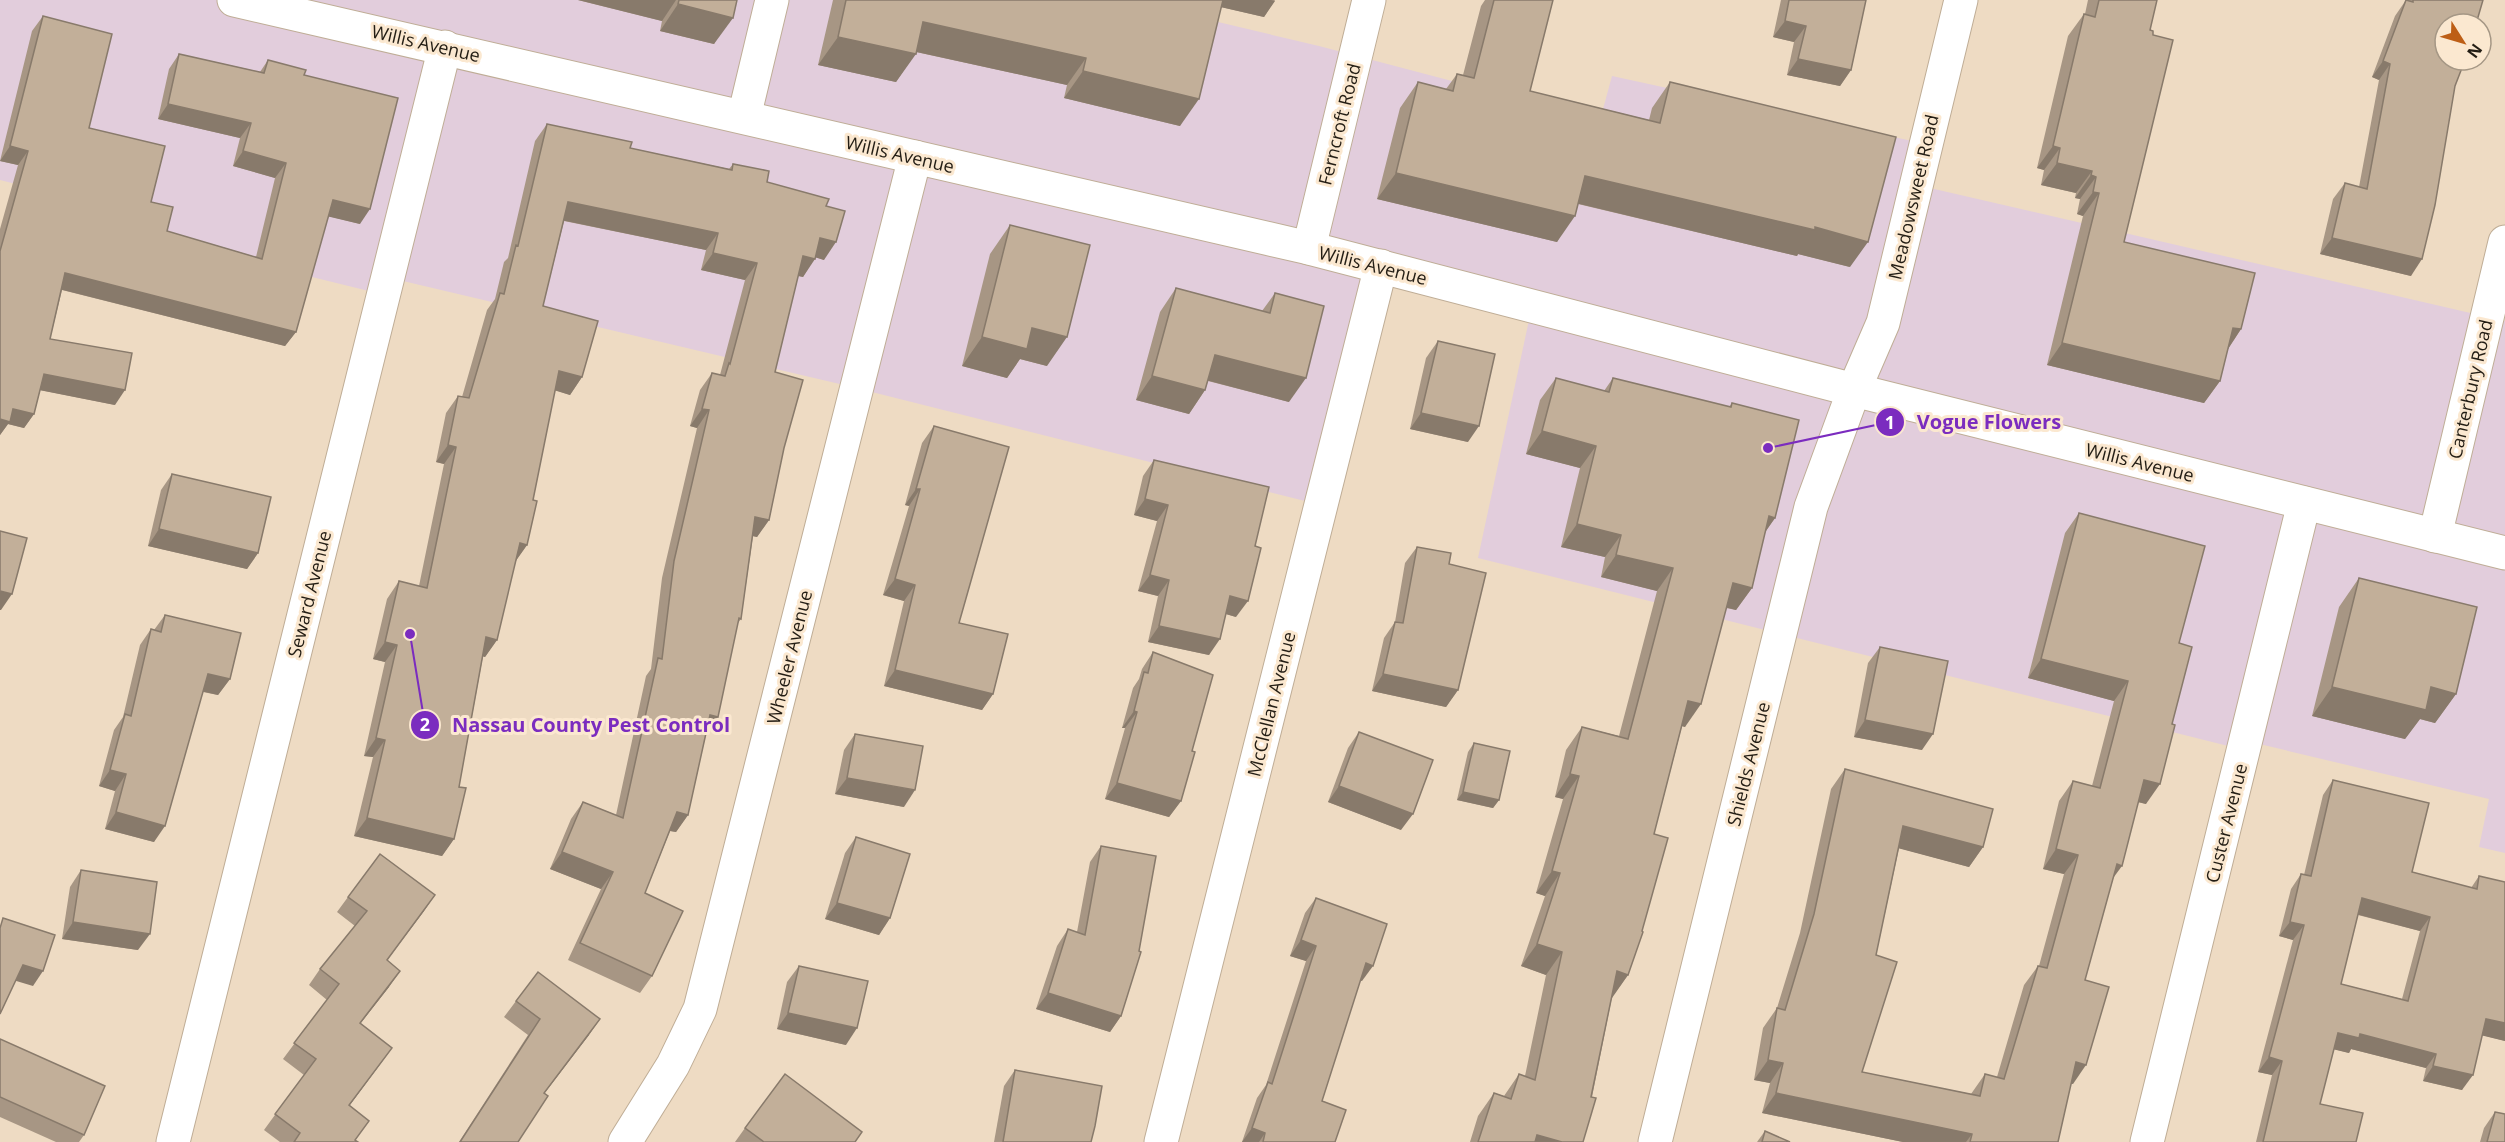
<svg xmlns="http://www.w3.org/2000/svg" width="2505" height="1142" font-family="'Open Sans',sans-serif">
	<style>
		.commercial { fill: #e2cddc }
		.lines { fill: none; stroke-linecap: round; stroke-linejoin: round }
		.minor-casing { stroke: #bfad96; stroke-width: 35 }
		.secondary-casing { stroke: #bfad96; stroke-width: 35 }
		.minor { stroke: #fff; stroke-width: 33 }
		.secondary { stroke: #fff; stroke-width: 33 }
		.wall { fill: #a79684; fill-rule: evenodd }
		.shaded-wall { fill: #887a6b }
		.building { fill: #c2af99; stroke: #887a6b; stroke-width: 1.5; fill-rule: evenodd }
		.labels { text-anchor: middle; dominant-baseline: central; stroke-width: 6; stroke-linejoin: round; paint-order: stroke }
		.street-label { font-size: 18px; fill: #231d14; stroke: #fbe8d0 }
		.leader { fill: none; stroke: #7b2cbf; stroke-width: 2 }
		.callout-dot { fill: #7b2cbf; stroke: #fbe8d0; stroke-width: 2 }
		.mark-label { font-size: 18px; text-anchor: middle; font-weight: bold; fill: #fff }
		.callout-label { font-size: 20px; text-anchor: middle; font-weight: bold; fill: #7b2cbf; stroke: #fbe8d0; stroke-width: 6; stroke-linejoin: round; paint-order: stroke }
	</style>
	<rect width="100%" height="100%" fill="#eedbc3"/>
	<path class="commercial" d="M0,0H1125L1319,46L1600,120L1612,76L1926,144L1917,185L2505,321V853L2479,847L2489,799L2251,742L2248,751L1478,558L1532,306L1384,268L1317,504L844,385L386,277L381,294L162,240L166,222L0,180Z"/>
	<g class="lines">
		<g class="minor-casing">
			<g id="minor">
				<path d="M744,117L772,0"/>
				<path d="M1309,248L1369,0"/>
				<path d="M2435,536L2505,242"/>
				<path d="M173,1142L445,47"/>
				<path d="M625,1142L673,1065L700,1009L915,157"/>
				<path d="M1161,1142L1381,266"/>
				<path d="M1655,1142L1811,507L1854,390L1883,323L1961,0"/>
				<path d="M2147,1142L2304,503"/>
			</g>
		</g>
		<g class="secondary-casing">
			<path id="secondary" d="M234,0L1309,248L1854,390L2505,553"/>
		</g>
		<use href="#minor" class="minor"/>
		<use href="#secondary" class="secondary"/>
	</g>
	<g class="wall">
		<path d="M578,0H737L714,44L660,31L662,21Z"/>
		<path d="M833,0H1275L1264,17L1221,7L1180,126L1064,98L1067,85L916,52L896,82L818,65Z"/>
		<path d="M1485,0H1553L1530,91L1649,120L1652,108L1670,82L1850,267L1798,254L1797,256L1578,204L1557,242L1377,199L1400,108L1418,82L1446,89L1457,74L1463,75L1481,6Z"/>
		<path d="M1781,0H1866L1851,70L1840,86L1787,75L1794,42L1773,37Z"/>
		<path d="M2088,0H2157L2150,30L2124,242L2241,329L2228,349L2220,381L2204,403L2047,365L2083,216L2077,214L2080,199L2075,198L2076,193L2041,185L2044,170L2037,168L2068,36L2084,14H2085Z"/>
		<path d="M2406,0H2483L2455,86L2411,276L2320,254L2333,199L2345,183L2359,187L2379,80L2372,77L2395,16Z"/>
		<path d="M43,16L89,128L151,202L167,231L256,257L275,178L233,166L240,138L158,119L169,69L179,54L260,72L268,60L304,75L360,224L328,216L296,332L285,346L62,290L50,339L115,405L40,390L34,414L24,428L8,424L0,435V229L18,165L0,161L32,31Z"/>
		<path d="M547,124L630,148L729,169L733,164L767,182L826,206L824,260L815,257L803,277L798,276L775,372L784,448L769,520L757,537L753,536L741,619L738,623L706,734L688,815L676,832L670,831L645,893L652,976L640,993L568,960L601,889L550,869L571,819L583,802L616,815L646,676L651,669L662,578L697,428L690,426L700,390L712,373L720,375L745,280L701,270L706,250L564,221L543,306L582,377L570,395L555,390L533,500L527,545L515,562L497,640L485,657L483,656L459,787L454,839L442,856L354,836L373,757L364,756L385,662L373,659L387,599L399,581L419,586L444,464L436,462L446,413L458,396L462,397L487,310L495,299L504,262L508,258L535,141Z"/>
		<path d="M1010,225L1047,366L1020,359L1007,378L962,366L990,254Z"/>
		<path d="M1176,288L1262,311L1275,293L1289,402L1208,381L1205,390L1189,414L1136,400L1160,312Z"/>
		<path d="M1438,341L1468,442L1410,429L1426,358Z"/>
		<path d="M1556,378L1604,391L1613,378L1729,407L1732,403L1775,518L1765,532L1752,588L1736,610L1726,608L1685,727L1682,726L1654,834L1628,975L1612,997L1583,1142H1470L1478,1116L1494,1093L1504,1096L1519,1074L1525,1076L1546,975L1521,966L1545,896L1536,893L1563,799L1555,797L1566,750L1582,727L1619,736L1657,591L1601,577L1605,557L1561,547L1580,468L1526,454L1540,400Z"/>
		<path d="M934,426L959,623L993,694L982,710L884,686L904,601L883,595L909,506L905,505L922,443Z"/>
		<path d="M1154,460L1236,617L1226,614L1209,655L1148,642L1158,596L1138,591L1157,521L1134,515L1143,476Z"/>
		<path d="M172,474L258,553L247,569L148,546L161,490Z"/>
		<path d="M2079,513L2179,643L2146,804L2138,802L2113,879L2085,980L2073,1084H2071L2058,1142H1903L1762,1113L1770,1083L1754,1080L1763,1028L1777,1008L1800,933L1831,789L1845,769L1983,847L1969,867L1899,848L1876,955L1862,1072L1971,1094L1985,1074L1997,1077L2024,985L2038,966H2039L2064,874L2043,869L2059,801L2073,781L2092,786L2114,701L2028,678L2065,533Z"/>
		<path d="M1417,547L1449,564L1458,690L1446,707L1372,691L1384,638L1395,622L1405,563Z"/>
		<path d="M2359,578L2456,694L2435,723L2420,719L2405,739L2312,716L2339,607Z"/>
		<path d="M165,615L230,679L218,695L203,692L154,842L105,829L115,791L99,786L114,730L123,717L140,645L151,629L154,630Z"/>
		<path d="M1880,647L1922,750L1854,737L1868,663Z"/>
		<path d="M1153,652L1192,751L1181,801L1169,817L1105,799L1125,728H1122L1133,688L1139,679L1142,669Z"/>
		<path d="M1359,732L1401,830L1328,802L1348,748Z"/>
		<path d="M855,734L904,807L835,794L844,750Z"/>
		<path d="M1474,743L1499,800L1493,808L1457,800L1468,752Z"/>
		<path d="M2333,780L2412,872L2471,888L2479,876L2505,1041L2482,1035L2462,1090L2423,1081L2426,1068L2351,1049L2349,1053L2334,1049L2320,1104L2356,1142H2256L2272,1075L2258,1072L2293,940L2279,936L2291,889L2301,874L2304,875L2323,795ZM2358,915L2420,931L2402,999L2341,984Z"/>
		<path d="M856,837L890,918L879,935L825,919L845,853Z"/>
		<path d="M1101,846L1121,1016L1110,1032L1036,1009L1057,946L1068,929L1077,932L1090,862Z"/>
		<path d="M81,870L138,950L62,939L70,887Z"/>
		<path d="M348,897L424,911L387,960L389,987L360,1024L381,1063L349,1106L355,1140L358,1142H280L264,1130L304,1075L283,1059L327,1000L309,985L320,969L355,926L337,912Z"/>
		<path d="M1316,898L1362,981H1360L1322,1101L1335,1142H1242L1257,1098L1266,1085L1306,961L1290,956L1305,913Z"/>
		<path d="M799,966L846,1045L777,1029L787,982Z"/>
		<path d="M516,1001L589,1035L544,1094L518,1142H459L528,1035L504,1017Z"/>
		<path d="M0,1039L84,1135L79,1142H56L0,1117Z"/>
		<path d="M1015,1070L1091,1142H994L1004,1086Z"/>
		<path d="M2495,1112L2505,1142H2480L2484,1128Z"/>
		<path d="M745,1128L855,1142H735Z"/>
		<path d="M1765,1131L1790,1142H1757Z"/>
	</g>
	<g class="shaded-wall">
		<path d="M578,0H676L662,21Z"/>
		<path d="M1190,0H1271L1275,1L1264,17Z"/>
		<path d="M678,4L733,18L714,44L660,31Z"/>
		<path d="M1785,21L1806,26L1794,42L1773,37Z"/>
		<path d="M923,22L1086,58L1067,85L903,49Z"/>
		<path d="M838,37L916,54L896,82L818,65Z"/>
		<path d="M1798,59L1851,70L1840,86L1787,75Z"/>
		<path d="M2383,61L2390,64L2379,80L2372,77Z"/>
		<path d="M1083,71L1199,99L1180,126L1064,98Z"/>
		<path d="M168,104L251,123L240,138L158,119Z"/>
		<path d="M10,146L28,151L18,165L0,161Z"/>
		<path d="M2053,146L2060,148L2044,170L2037,168Z"/>
		<path d="M243,151L286,163L275,178L233,166Z"/>
		<path d="M2057,163L2092,171L2076,193L2041,185Z"/>
		<path d="M1396,173L1575,216L1557,242L1377,199Z"/>
		<path d="M2091,175L2096,177L2080,199L2075,198Z"/>
		<path d="M1585,176L1815,227L1868,242L1850,267L1798,254L1797,256L1567,201Z"/>
		<path d="M2093,192L2099,193L2083,216L2077,214Z"/>
		<path d="M333,200L370,209L360,224L322,215Z"/>
		<path d="M568,202L718,233L706,250L556,219Z"/>
		<path d="M820,238L836,242L824,260L808,255Z"/>
		<path d="M2332,238L2422,259L2411,276L2320,254Z"/>
		<path d="M713,253L757,263L745,280L701,270Z"/>
		<path d="M803,256L815,259L803,277L791,274Z"/>
		<path d="M65,273L296,332L285,346L55,288Z"/>
		<path d="M1032,328L1067,337L1047,366L1020,359L1007,378L962,366L982,337Z"/>
		<path d="M2233,328L2241,329L2226,352Z"/>
		<path d="M2062,343L2220,381L2204,403L2047,365Z"/>
		<path d="M1215,355L1306,378L1289,402L1198,378Z"/>
		<path d="M559,371L582,377L570,395L547,388Z"/>
		<path d="M44,374L125,390L115,405L34,389Z"/>
		<path d="M1152,376L1205,390L1189,414L1136,400Z"/>
		<path d="M13,409L34,414L24,428L8,424L0,435V419Z"/>
		<path d="M702,409L709,410L697,428L690,426Z"/>
		<path d="M1421,413L1479,426L1468,442L1410,429Z"/>
		<path d="M1542,431L1596,446L1580,468L1526,454Z"/>
		<path d="M448,445L456,447L444,464L436,462Z"/>
		<path d="M916,489H920L909,506L905,505Z"/>
		<path d="M1145,499L1168,505L1157,521L1134,515Z"/>
		<path d="M1769,516L1775,518L1759,541Z"/>
		<path d="M755,517L769,520L757,537L743,534Z"/>
		<path d="M1577,524L1621,535L1605,557L1561,547Z"/>
		<path d="M159,529L258,553L247,569L148,546Z"/>
		<path d="M520,543L527,545L515,562Z"/>
		<path d="M1616,555L1673,568L1657,591L1601,577Z"/>
		<path d="M1150,575L1169,580L1158,596L1138,591Z"/>
		<path d="M895,579L915,585L904,601L883,595Z"/>
		<path d="M1733,583L1752,588L1736,610L1717,605Z"/>
		<path d="M0,591L12,594L1,610H0Z"/>
		<path d="M1230,596L1248,601L1236,617L1219,612Z"/>
		<path d="M1159,626L1220,639L1209,655L1148,642Z"/>
		<path d="M486,637L497,640L485,657L474,654Z"/>
		<path d="M385,642L397,645L385,662L373,659Z"/>
		<path d="M2041,659L2128,681L2114,701L2028,678Z"/>
		<path d="M895,670L993,694L982,710L884,686Z"/>
		<path d="M208,674L230,679L218,695L196,690Z"/>
		<path d="M1383,674L1458,690L1446,707L1372,691Z"/>
		<path d="M2332,687H2431L2456,694L2435,723L2420,719L2405,739L2312,716Z"/>
		<path d="M1688,701L1701,704L1685,727L1672,723Z"/>
		<path d="M1134,711L1137,712L1125,728H1122Z"/>
		<path d="M710,715L718,717L706,734Z"/>
		<path d="M1865,720L1933,734L1922,750L1854,737Z"/>
		<path d="M376,738L385,740L373,757L364,756Z"/>
		<path d="M110,770L126,774L115,791L99,786Z"/>
		<path d="M1570,774L1579,776L1563,799L1555,797Z"/>
		<path d="M847,778L915,790L904,807L835,794Z"/>
		<path d="M2144,780L2160,784L2146,804L2130,800Z"/>
		<path d="M1117,783L1181,801L1169,817L1105,799Z"/>
		<path d="M1339,786L1413,814L1401,830L1328,802Z"/>
		<path d="M1463,792L1499,800L1493,808L1457,800Z"/>
		<path d="M116,812L165,826L154,842L105,829Z"/>
		<path d="M677,812L688,815L676,832L665,830Z"/>
		<path d="M367,818L454,839L442,856L354,836Z"/>
		<path d="M1903,826L1983,847L1969,867L1890,846Z"/>
		<path d="M2056,849L2078,855L2064,874L2043,869Z"/>
		<path d="M562,852L613,872L601,889L550,869Z"/>
		<path d="M2117,864L2122,866L2108,885Z"/>
		<path d="M1552,871L1560,873L1545,896L1536,893Z"/>
		<path d="M435,895L424,911L375,976L387,960Z"/>
		<path d="M2362,898L2430,917L2420,931L2352,913Z"/>
		<path d="M837,903L890,918L879,935L825,919Z"/>
		<path d="M73,922L150,934L138,950L62,939Z"/>
		<path d="M2290,922L2304,925L2293,940L2279,936Z"/>
		<path d="M1301,940L1316,946L1306,961L1290,956Z"/>
		<path d="M1537,944L1562,952L1546,975L1521,966Z"/>
		<path d="M1366,963L1373,966L1362,981L1355,979Z"/>
		<path d="M23,965L43,971L33,986L13,980Z"/>
		<path d="M400,971L389,987L348,1039L360,1023Z"/>
		<path d="M1617,971L1628,975L1612,998L1601,994Z"/>
		<path d="M1048,993L1121,1016L1110,1032L1036,1009Z"/>
		<path d="M788,1013L857,1028L846,1045L777,1029Z"/>
		<path d="M600,1019L589,1035L532,1109L544,1093Z"/>
		<path d="M2486,1019L2505,1023V1041L2476,1034Z"/>
		<path d="M2338,1033L2360,1034L2436,1054L2426,1068L2351,1049L2349,1053L2328,1048Z"/>
		<path d="M392,1048L381,1063L338,1121L349,1105Z"/>
		<path d="M2269,1057L2282,1061L2272,1075L2258,1072Z"/>
		<path d="M1768,1060L1783,1063L1770,1083L1754,1080Z"/>
		<path d="M2076,1062L2086,1065L2073,1084L2062,1081Z"/>
		<path d="M2433,1066L2473,1075L2462,1090L2423,1081Z"/>
		<path d="M1776,1093L1972,1134L1966,1142H1903L1762,1113Z"/>
		<path d="M1252,1128L1265,1133L1259,1142H1242Z"/>
		<path d="M1537,1135L1562,1142H1532Z"/>
	</g>
	<g class="building">
		<path d="M679,0H737L733,18L678,4Z"/>
		<path d="M846,0H1223L1199,99L1083,71L1086,58L923,22L916,54L838,37Z"/>
		<path d="M1494,0H1553L1530,91L1660,123L1670,82L1896,137L1868,242L1815,227V230L1585,176L1575,216L1396,173L1418,82L1453,91L1457,74L1474,78Z"/>
		<path d="M1789,0H1866L1851,70L1798,59L1806,26L1785,21Z"/>
		<path d="M2099,0H2157L2150,30L2153,31V35L2173,40L2124,242L2255,273L2241,329L2233,328L2220,381L2062,343L2099,193L2093,192L2096,177L2091,175L2092,171L2057,163L2060,148L2053,146L2084,14L2095,17Z"/>
		<path d="M2406,0L2413,2V0H2483L2476,24H2445V60H2465L2455,86L2435,205L2422,259L2332,238L2345,183L2367,189L2390,64L2383,61Z"/>
		<path d="M43,16L112,34L89,128L165,146L151,202L173,207L167,231L262,259L286,163L243,151L251,123L168,104L179,54L264,73L268,60L306,70L304,75L398,98L370,209L333,200L296,332L65,273L50,339L132,353L125,390L44,374L34,414L13,409L10,422L0,419V251L28,151L10,146Z"/>
		<path d="M547,124L632,142L630,148L732,170L733,164L769,171L767,182L829,199L826,206L845,211L836,242L820,238L815,259L803,256L775,372L803,380L784,448L769,520L755,517L741,619L739,618L718,717L710,715L688,815L677,812L645,893L683,911L652,976L580,943L613,872L562,852L583,802L623,818L658,658L662,659L674,561L709,410L702,409L712,373L725,376L729,363L730,364L757,263L713,253L718,233L568,202L543,306L598,321L582,377L559,371L533,500L537,501L527,545L520,543L497,640L486,637L459,787L466,788L454,839L367,818L385,740L376,738L397,645L385,642L399,581L427,588L456,447L448,445L458,396L469,398L500,293L504,294L516,245L518,246Z"/>
		<path d="M1010,225L1090,245L1067,337L1032,328L1027,349L982,337Z"/>
		<path d="M1176,288L1270,313L1275,293L1324,306L1306,378L1215,355L1205,390L1152,376Z"/>
		<path d="M1438,341L1495,354L1479,426L1421,413Z"/>
		<path d="M1556,378L1609,392L1613,378L1731,407L1732,403L1799,420L1775,518L1769,516L1752,588L1733,583L1701,704L1688,701L1654,834L1668,838L1642,931L1643,932L1628,975L1617,971L1591,1097L1596,1098L1583,1142H1562L1537,1135L1535,1142H1478L1494,1093L1511,1099L1519,1074L1535,1080L1562,952L1537,944L1560,873L1552,871L1579,776L1570,774L1582,727L1628,739L1673,568L1616,555L1621,535L1577,524L1596,446L1542,431Z"/>
		<path d="M934,426L1009,447L959,623L1008,634L993,694L895,670L915,585L895,579L920,489H916Z"/>
		<path d="M1154,460L1269,487L1255,546L1261,548L1248,601L1230,596L1220,639L1159,626L1169,580L1150,575L1168,505L1145,499Z"/>
		<path d="M172,474L271,497L258,553L159,529Z"/>
		<path d="M2079,513L2205,546L2179,643L2192,647L2172,724L2175,725L2160,784L2144,780L2122,866L2117,864L2085,980L2109,987L2086,1065L2076,1062L2058,1142H1970L1972,1134L1776,1093L1783,1063L1768,1060L1777,1008L1785,1010L1814,914L1845,769L1993,809L1983,847L1903,826L1876,955L1897,962L1862,1072L1980,1096L1985,1074L2004,1079L2038,966L2047,968L2078,855L2056,849L2073,781L2100,788L2128,681L2041,659Z"/>
		<path d="M0,531L27,538L12,594L0,591Z"/>
		<path d="M1417,547L1451,553L1449,564L1486,573L1458,690L1383,674L1395,622L1403,623Z"/>
		<path d="M2359,578L2477,607L2456,694L2431,687L2426,710L2332,687Z"/>
		<path d="M165,615L241,633L230,679L208,674L165,826L116,812L126,774L110,770L125,714L131,716L151,629L161,632Z"/>
		<path d="M1880,647L1948,661L1933,734L1865,720Z"/>
		<path d="M1153,652L1213,675L1192,751L1195,752L1181,801L1117,783L1137,712L1134,711L1144,672L1148,673Z"/>
		<path d="M1359,732L1433,760L1413,814L1339,786Z"/>
		<path d="M855,734L923,746L915,790L847,778Z"/>
		<path d="M1474,743L1510,751L1499,800L1463,792Z"/>
		<path d="M2333,780L2429,803L2412,872L2477,889L2479,876L2505,882V1023L2486,1019L2473,1075L2433,1066L2436,1054L2360,1034L2359,1038L2338,1033L2320,1104L2363,1113L2356,1142H2263L2282,1061L2269,1057L2304,925L2290,922L2301,874L2311,876ZM2362,898L2430,917L2408,1001L2341,984Z"/>
		<path d="M856,837L910,854L890,918L837,903Z"/>
		<path d="M1101,846L1156,856L1139,951L1141,952L1121,1016L1048,993L1068,929L1085,935Z"/>
		<path d="M380,854L435,895L387,960L400,971L360,1023L392,1048L349,1105L369,1121L355,1140L358,1142H294L300,1133L275,1114L316,1059L294,1043L339,984L320,969L367,911L348,897Z"/>
		<path d="M81,870L157,882L150,934L73,922Z"/>
		<path d="M1316,898L1387,924L1373,966L1366,963L1322,1101L1346,1110L1335,1142H1263L1265,1133L1252,1128L1268,1082L1272,1084L1316,946L1301,940Z"/>
		<path d="M3,918L55,935L43,971L23,965L0,1014V928Z"/>
		<path d="M799,966L868,981L857,1028L788,1013Z"/>
		<path d="M538,972L600,1019L544,1093L548,1096L518,1142H460L540,1019L516,1001Z"/>
		<path d="M0,1039L105,1086L84,1135L0,1097Z"/>
		<path d="M1015,1070L1102,1086L1095,1126L1091,1142H1003Z"/>
		<path d="M785,1074L862,1132L855,1142H764L745,1128Z"/>
		<path d="M2495,1112L2505,1114V1142H2487Z"/>
		<path d="M1765,1131L1790,1142H1762Z"/>
	</g>
	<g class="labels">
		<g class="street-label">
			<text transform="translate(426 43) rotate(13)">Willis Avenue</text>
			<text transform="translate(1339 124) rotate(-76)">Ferncroft Road</text>
			<text transform="translate(900 154) rotate(13)">Willis Avenue</text>
			<text transform="translate(1913 197) rotate(-77)">Meadowsweet Road</text>
			<text transform="translate(1373 265) rotate(14)">Willis Avenue</text>
			<text transform="translate(2470 389) rotate(-77)">Canterbury Road</text>
			<text transform="translate(2140 462) rotate(14)">Willis Avenue</text>
			<text transform="translate(309 594) rotate(-76)">Seward Avenue</text>
			<text transform="translate(789 657) rotate(-76)">Wheeler Avenue</text>
			<text transform="translate(1271 704) rotate(-76)">McClellan Avenue</text>
			<text transform="translate(1748 764) rotate(-76)">Shields Avenue</text>
			<text transform="translate(2226 823) rotate(-76)">Custer Avenue</text>
		</g>
	</g>
	<path class="leader" d="M1768 448L1890 422M410 634L425 725"/>
	<g class="callout-dot">
		<circle cx="1768" cy="448" r="6"/>
		<circle cx="410" cy="634" r="6"/>
		<circle cx="1890" cy="422" r="15"/>
		<circle cx="425" cy="725" r="15"/>
	</g>
	<g class="mark-label">
		<text x="1890" y="429">1</text>
		<text x="425" y="731">2</text>
	</g>
	<g class="callout-label">
		<text x="1989" y="429">Vogue Flowers</text>
		<text x="591" y="732">Nassau County Pest Control</text>
	</g>
	<g transform="translate(2463 42) rotate(127)"><circle r="28" fill="#fbe8d0" stroke="#a59785" stroke-width="1.5"/>
	<path d="M0-4.5L10 22L0 15L-10 22Z" fill="#bd5e15"/>
	<text y="-9" font-size="16" font-weight="bold" text-anchor="middle" fill="#231d14">N</text>
	</g>
</svg>
